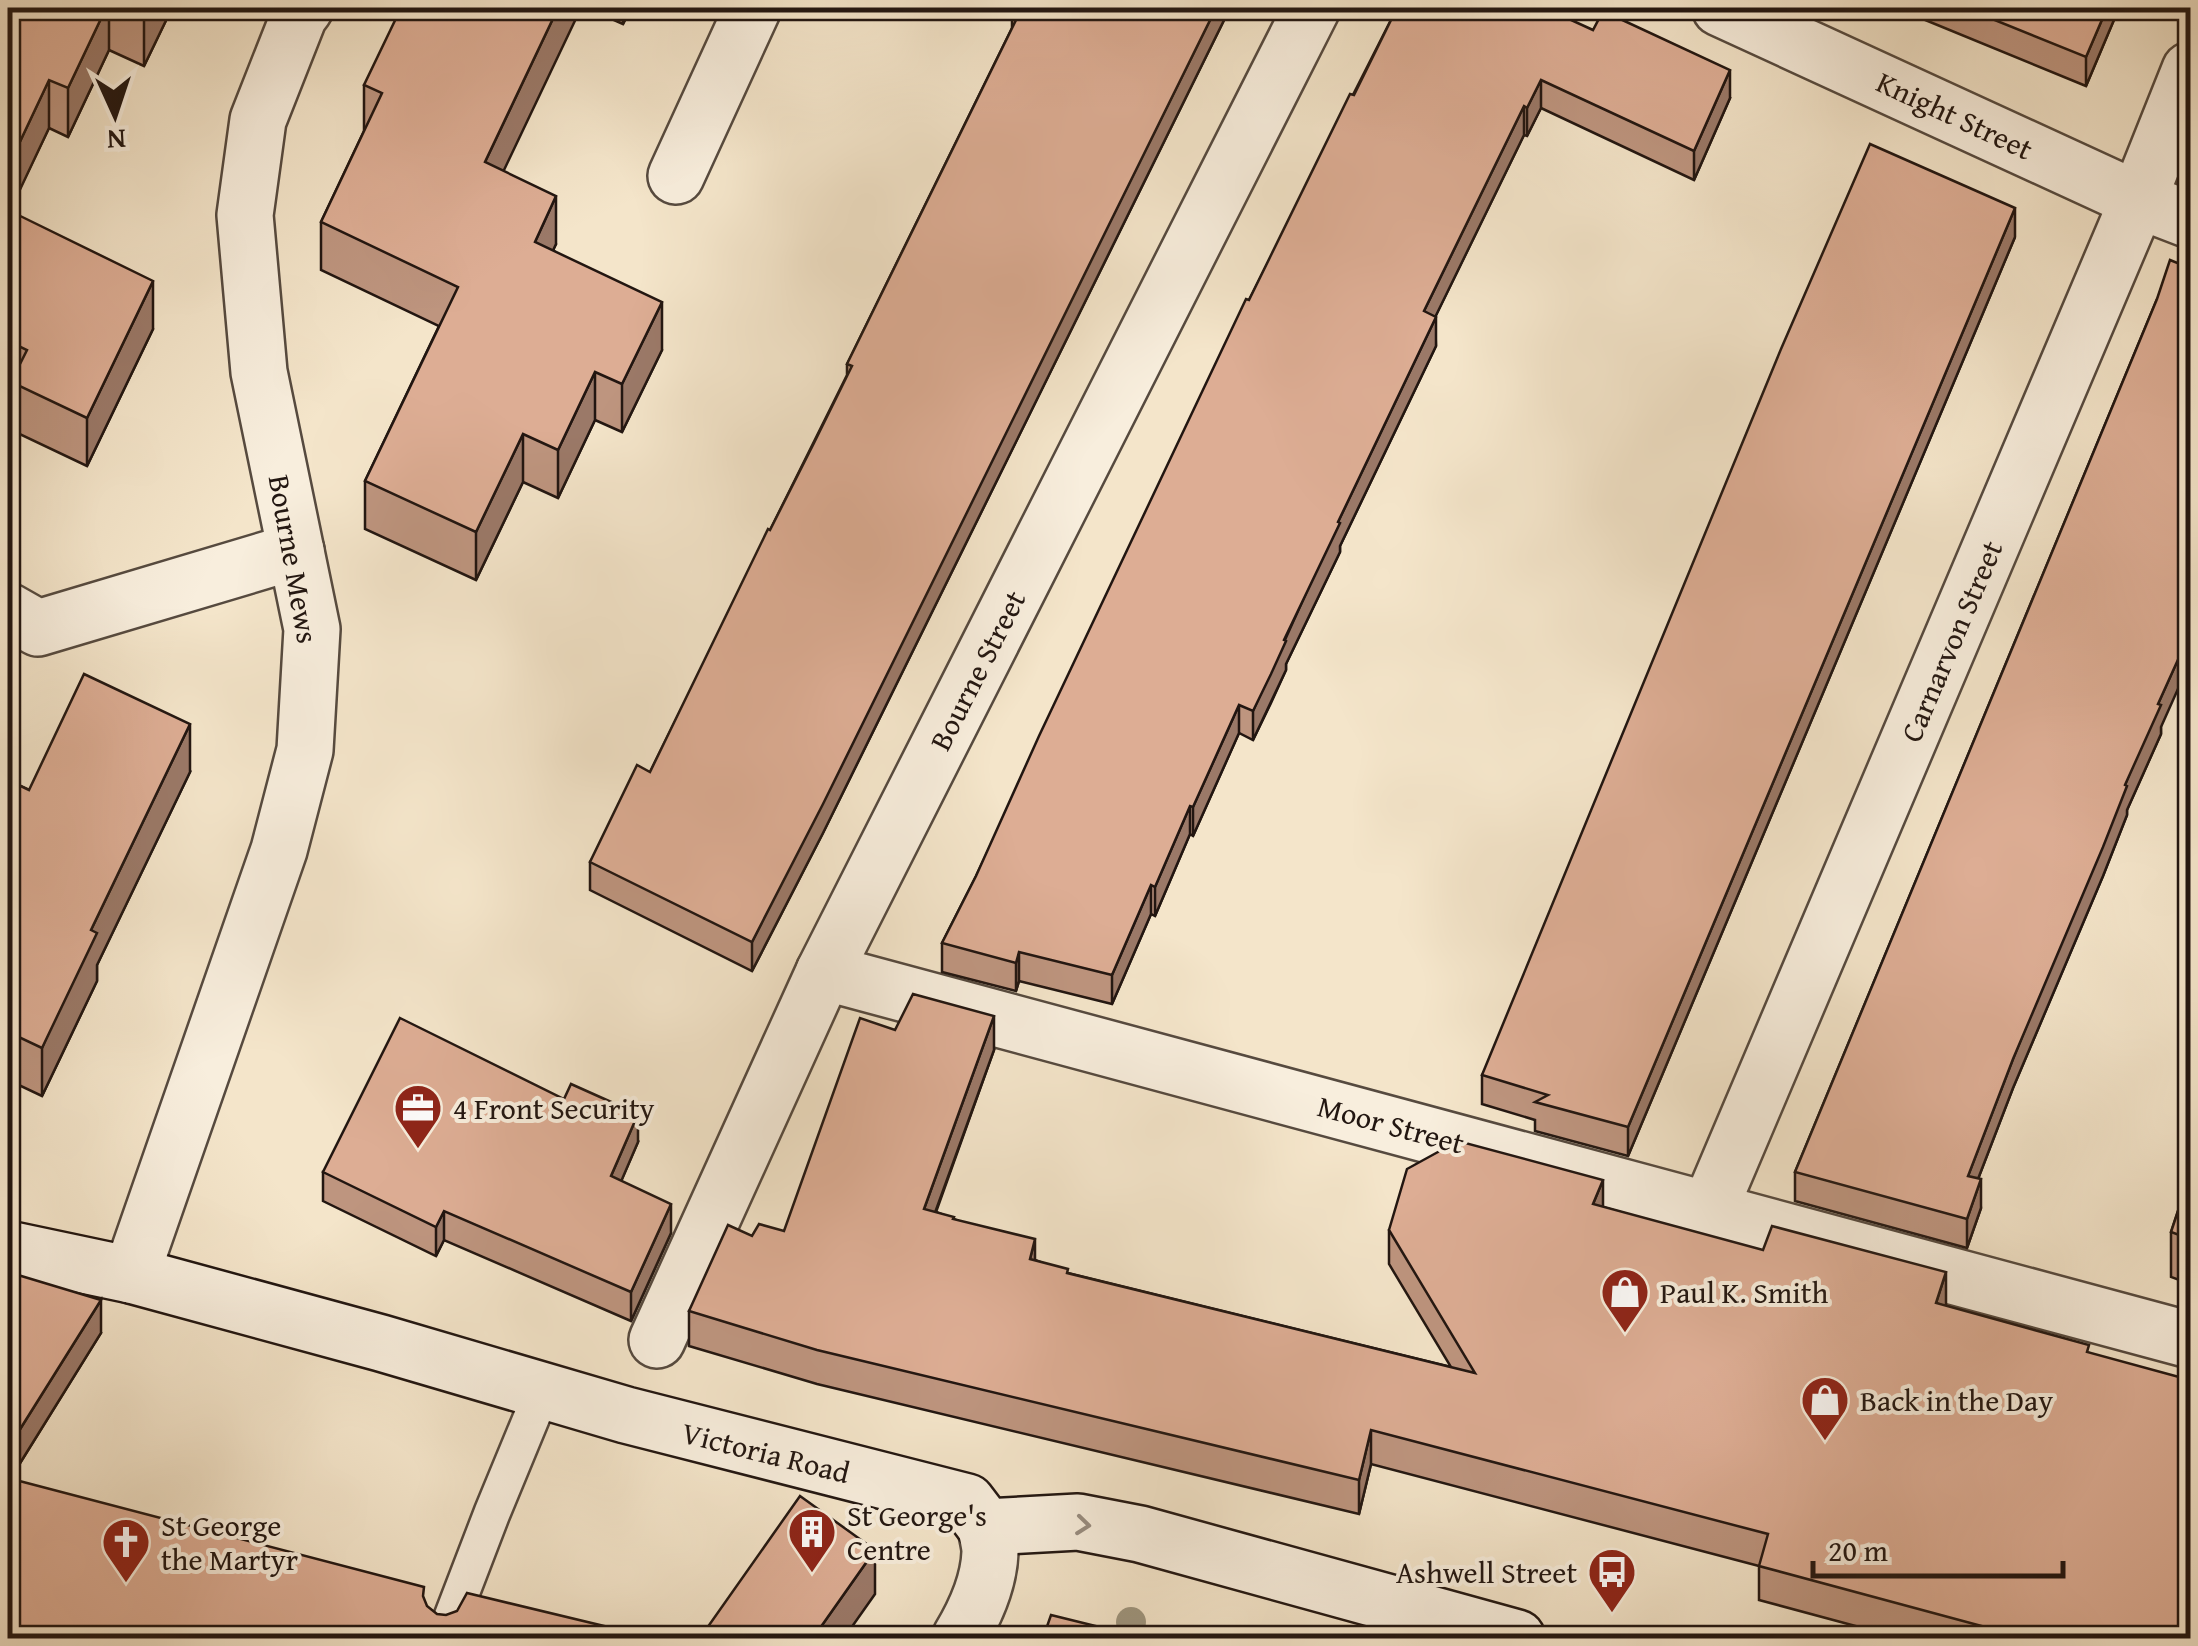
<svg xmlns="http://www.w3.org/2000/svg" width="2198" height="1646" font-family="'Gentium Book Plus',serif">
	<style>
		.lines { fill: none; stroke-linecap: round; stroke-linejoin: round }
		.lane-casing { stroke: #564a3f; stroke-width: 40 }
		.street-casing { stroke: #564a3f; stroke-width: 60 }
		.secondary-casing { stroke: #221611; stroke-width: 60 }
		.lane { stroke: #f8eedd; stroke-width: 35 }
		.street { stroke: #f8eedd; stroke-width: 55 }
		.secondary { stroke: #f8eedd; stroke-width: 55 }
		.tree { fill: #9e957e }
		.wall { fill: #be957f; stroke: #221611; stroke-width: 2.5 }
		.shaded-wall { fill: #9b7968; stroke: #221611; stroke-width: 2.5 }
		.building { fill: #ddad94; stroke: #221611; stroke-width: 2.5 }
		.oneway { stroke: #988d81 }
		.labels { text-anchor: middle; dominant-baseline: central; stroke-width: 8; stroke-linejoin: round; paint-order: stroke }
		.street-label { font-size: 30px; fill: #221611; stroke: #f8eedd }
		.poi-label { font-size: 30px; fill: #221611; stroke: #f8eedd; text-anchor: start }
	</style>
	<rect width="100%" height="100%" fill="#f4e5ca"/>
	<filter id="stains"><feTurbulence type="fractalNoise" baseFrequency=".002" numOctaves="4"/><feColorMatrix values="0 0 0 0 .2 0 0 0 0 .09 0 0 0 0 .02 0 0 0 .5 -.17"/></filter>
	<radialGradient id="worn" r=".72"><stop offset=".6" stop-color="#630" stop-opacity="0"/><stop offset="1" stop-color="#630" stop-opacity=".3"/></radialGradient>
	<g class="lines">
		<g class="lane-casing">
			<path id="lane" d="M444,1638L492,1513L542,1392"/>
		</g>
		<g class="street-casing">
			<g id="street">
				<path d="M1720,8L2138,200L2190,220"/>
				<path d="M676,176L753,8"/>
				<path d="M8,611L38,628L296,551"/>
				<path d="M824,972L2190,1340"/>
				<path d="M1709,1210L2138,200L2190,70"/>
				<path d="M131,1275L279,850L305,750L312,629L259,372L245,215L258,120L299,16L305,8"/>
				<path d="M657,1340L824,972L1312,8"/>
				<path d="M960,1638C975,1613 989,1582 990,1552C990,1544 987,1535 986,1527"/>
			</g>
		</g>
		<g class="secondary-casing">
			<path id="secondary" d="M8,1249L131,1275L381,1343L626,1415L967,1502L986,1527L1078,1522L1140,1534L1517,1638"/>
		</g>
		<use href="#lane" class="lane"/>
		<use href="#street" class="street"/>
		<use href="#secondary" class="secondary"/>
	</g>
	<circle class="tree" cx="1131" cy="1622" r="15"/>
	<g class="wall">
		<path d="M8,8H172L144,66L109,50L68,137L49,128L9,211L153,329L87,466L11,430V391L8,389Z"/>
		<path d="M587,8H631L623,24Z"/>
		<path d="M1017,8H1230L823,833L752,971L590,890V862L650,772L847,375V364L1012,28V18Z"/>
		<path d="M1397,8L1730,98L1694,180L1541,108L1527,136L1524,135L1435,317L1436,346L1340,546V552L1286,664V670L1271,703L1253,740L1239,733L1193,836L1190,834L1155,916L1151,914L1112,1004L1019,981L1016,991L942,972V943L976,876L1249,300Z"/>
		<path d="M1896,8H2119L2086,86Z"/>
		<path d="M444,15L503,171L556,244L553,250L662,350L622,432L595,420L558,498L523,482L476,580L365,529V481L439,326L321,270V222L364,131V85Z"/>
		<path d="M2015,237L1628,1156L1535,1131V1120L1482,1104V1075Z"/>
		<path d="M2157,299L2161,734L2127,810V815L2103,876L2013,1088L1978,1179L1981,1208L1967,1248L1795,1201V1172Z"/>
		<path d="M190,772L97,965V981L42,1096L8,1080V780L29,790Z"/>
		<path d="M895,1030L994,1050L936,1212L954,1219L1035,1260L1068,1273L1451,1367L1389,1264V1230L1603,1207L1946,1306L2089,1353L2190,1638H1900L1759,1600V1566L1371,1464L1359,1514L817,1384L689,1346V1311L752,1236L784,1231Z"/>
		<path d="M638,1142L621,1181L671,1233L631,1321L444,1240L436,1256L323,1201V1172Z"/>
		<path d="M2190,1175V1284L2171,1277V1232Z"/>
		<path d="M8,1272L101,1333L17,1468L8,1465Z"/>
	</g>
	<g class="shaded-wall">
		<path d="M106,8H109V50L68,137V88Z"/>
		<path d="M149,8H172L144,66V18Z"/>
		<path d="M558,8H581L485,210V162Z"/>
		<path d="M623,8H631L623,24Z"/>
		<path d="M1216,8H1230L823,833L752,971V942Z"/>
		<path d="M2107,8H2119L2086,86V57Z"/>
		<path d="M1730,70V98L1694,180V151Z"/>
		<path d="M49,80V128L8,215V167Z"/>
		<path d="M1541,80V108L1527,136V108Z"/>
		<path d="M1524,106V135L1424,340V311Z"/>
		<path d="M556,196V244L535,290V242Z"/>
		<path d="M2015,208V237L1628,1156V1127Z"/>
		<path d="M153,281V329L87,466V418Z"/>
		<path d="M662,302V350L622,432V384Z"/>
		<path d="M1436,317V346L1340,546V552L1286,664V670L1253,740V711L1338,522Z"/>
		<path d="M595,372V420L558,498V450Z"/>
		<path d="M523,434V482L476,580V532Z"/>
		<path d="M2190,633V662L2161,727V734L2127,810V815L2103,876L2013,1088L1968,1205V1176L2013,1059L2158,704Z"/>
		<path d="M1239,705V733L1193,836V807Z"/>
		<path d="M190,724V772L97,965V981L42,1096V1048L91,930Z"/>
		<path d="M1190,806V834L1155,916V887Z"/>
		<path d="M1151,885V914L1112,1004V975Z"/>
		<path d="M1019,952V981L1016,991V963Z"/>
		<path d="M994,1016V1050L924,1243V1209Z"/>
		<path d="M638,1114V1142L611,1205V1176Z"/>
		<path d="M1981,1179V1208L1967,1248V1219Z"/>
		<path d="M1603,1180V1214L1593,1204Z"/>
		<path d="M671,1204V1233L631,1321V1292Z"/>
		<path d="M444,1211V1240L436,1256V1227Z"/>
		<path d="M1035,1239V1273L1030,1259Z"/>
		<path d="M1946,1272V1307L1936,1303Z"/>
		<path d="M101,1300V1333L17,1468V1434Z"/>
		<path d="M1371,1430V1464L1359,1514V1480Z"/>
		<path d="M875,1550V1594L844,1638H813Z"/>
	</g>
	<g class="building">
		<path d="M8,8H106L68,88L49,80L8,167Z"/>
		<path d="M122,8H149L144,18Z"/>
		<path d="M401,8H430L444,15L448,8H558L485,162L556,196L535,242L662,302L622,384L595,372L558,450L523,434L476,532L365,481L458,287L321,222L382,93L364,85Z"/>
		<path d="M1017,8H1216L823,804L752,942L590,862L637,765L650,772L768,529L770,530L814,443L852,366L847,364L1016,20L1012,18Z"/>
		<path d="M1397,8H1545L1593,30L1603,11L1730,70L1694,151L1541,80L1527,108L1524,106L1424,311L1436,317L1338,522L1340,523L1284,640L1286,641L1271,674L1253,711L1239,705L1193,807L1190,806L1155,887L1151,885L1112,975L1019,952L1016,963L942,943L976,876L1039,736L1246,299L1249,300L1350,94L1354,95Z"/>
		<path d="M1965,8H2107L2086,57Z"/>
		<path d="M1870,144L2015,208L1628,1127L1535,1102L1548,1095L1482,1075L1781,349Z"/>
		<path d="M8,210L153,281L87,418L11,382L27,350L8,341Z"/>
		<path d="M2170,260L2190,268V633L2158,704L2161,705L2125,785L2127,786L2103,847L2013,1059L1968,1176L1981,1179L1967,1219L1795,1172L2157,299Z"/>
		<path d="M84,674L190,724L91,930L97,933L42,1048L8,1032V780L29,790Z"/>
		<path d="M913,994L994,1016L924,1209L954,1217L953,1219L1035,1239L1030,1259L1068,1269L1067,1273L1475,1373L1389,1230L1407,1169L1458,1141L1603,1180L1593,1204L1763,1250L1772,1226L1946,1272L1936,1303L2089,1345L2087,1352L2190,1380V1638H2026L1759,1566L1768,1534L1371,1430L1359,1480L817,1350L689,1311L728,1225L752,1236L759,1224L784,1231L860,1018L895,1030Z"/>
		<path d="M400,1018L564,1099L571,1084L638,1114L611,1176L671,1204L631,1292L444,1211L436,1227L323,1172Z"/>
		<path d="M2190,1175V1239L2171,1232Z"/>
		<path d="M8,1272L101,1300L17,1434L8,1432Z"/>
		<path d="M8,1478L424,1587L423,1596L427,1606L437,1614L446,1615L457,1611L467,1593L654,1638H8Z"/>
		<path d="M800,1496L875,1550L813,1638H700Z"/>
		<path d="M1051,1615L1144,1638H1043Z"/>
	</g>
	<defs><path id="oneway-chevron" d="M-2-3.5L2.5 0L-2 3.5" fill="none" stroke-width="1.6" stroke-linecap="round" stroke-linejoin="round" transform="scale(2.5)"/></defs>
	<use class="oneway" href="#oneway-chevron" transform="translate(1083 1525) rotate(6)"/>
	<defs>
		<g id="office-pin" transform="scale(2.5)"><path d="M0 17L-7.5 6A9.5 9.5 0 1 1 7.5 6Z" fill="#8f2418" stroke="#f8eedd"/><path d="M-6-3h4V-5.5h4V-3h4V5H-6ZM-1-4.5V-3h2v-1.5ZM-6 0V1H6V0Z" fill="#fff"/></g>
		<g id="shop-pin" transform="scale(2.5)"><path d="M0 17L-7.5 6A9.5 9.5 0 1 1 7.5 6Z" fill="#8f2418" stroke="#f8eedd"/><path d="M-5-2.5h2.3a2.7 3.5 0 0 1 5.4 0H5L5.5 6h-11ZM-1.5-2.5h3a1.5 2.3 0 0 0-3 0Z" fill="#fff"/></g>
		<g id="building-pin" transform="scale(2.5)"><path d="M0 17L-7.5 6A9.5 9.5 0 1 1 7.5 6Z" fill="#8f2418" stroke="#f8eedd"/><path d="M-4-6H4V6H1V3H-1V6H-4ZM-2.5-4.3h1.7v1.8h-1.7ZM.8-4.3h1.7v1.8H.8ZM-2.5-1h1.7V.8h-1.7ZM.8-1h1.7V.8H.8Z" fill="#fff"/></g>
		<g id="church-pin" transform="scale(2.5)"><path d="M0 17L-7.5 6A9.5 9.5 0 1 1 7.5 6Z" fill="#8f2418" stroke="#f8eedd"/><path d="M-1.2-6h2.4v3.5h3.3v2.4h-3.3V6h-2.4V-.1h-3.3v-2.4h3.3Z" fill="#fff"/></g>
		<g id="bus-pin" transform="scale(2.5)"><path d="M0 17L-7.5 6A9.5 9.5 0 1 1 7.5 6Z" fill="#8f2418" stroke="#f8eedd"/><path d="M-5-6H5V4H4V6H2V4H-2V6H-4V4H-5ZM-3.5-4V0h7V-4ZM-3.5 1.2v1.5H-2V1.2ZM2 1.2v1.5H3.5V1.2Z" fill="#fff"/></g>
	</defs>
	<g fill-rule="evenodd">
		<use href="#office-pin" x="418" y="1108"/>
		<use href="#shop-pin" x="1625" y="1292"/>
		<use href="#shop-pin" x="1825" y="1400"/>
		<use href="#building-pin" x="812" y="1532"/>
		<use href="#church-pin" x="126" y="1542"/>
		<use href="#bus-pin" x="1612" y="1572"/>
	</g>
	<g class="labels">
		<g class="street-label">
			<text transform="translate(1955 115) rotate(25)">Knight Street</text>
			<text transform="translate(294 559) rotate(80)">Bourne Mews</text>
			<text transform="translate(1951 641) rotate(-67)">Carnarvon Street</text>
			<text transform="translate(977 670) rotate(-63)">Bourne Street</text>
			<text transform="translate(1391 1124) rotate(15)">Moor Street</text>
			<text transform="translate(766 1452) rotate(14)">Victoria Road</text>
		</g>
		<g class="poi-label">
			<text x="453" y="1108">4 Front Security</text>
			<text x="1660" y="1292">Paul K. Smith</text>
			<text x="1860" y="1400">Back in the Day</text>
			<text x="847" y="1515">St George's<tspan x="847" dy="34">Centre</tspan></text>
			<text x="161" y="1525">St George<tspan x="161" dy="34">the Martyr</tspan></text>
			<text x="1577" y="1572" text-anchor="end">Ashwell Street</text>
		</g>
	</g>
	<rect width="2198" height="1646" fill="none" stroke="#f4e5ca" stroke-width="40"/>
	<rect x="10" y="10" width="2178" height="1626" fill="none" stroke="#221611" stroke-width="5"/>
	<rect x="20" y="20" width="2158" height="1606" fill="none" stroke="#221611" stroke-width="2.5"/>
	<g transform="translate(115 115) rotate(177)" stroke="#f8eedd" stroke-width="8" paint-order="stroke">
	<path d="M0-8L18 38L0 25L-18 38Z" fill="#221611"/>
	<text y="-15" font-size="28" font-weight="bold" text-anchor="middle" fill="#221611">N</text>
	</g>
	<path d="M1813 1561v15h250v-15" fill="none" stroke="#221611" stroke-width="5"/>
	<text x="1828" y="1561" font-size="30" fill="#221611" stroke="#f8eedd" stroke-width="8" paint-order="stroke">20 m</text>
	<rect width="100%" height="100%" filter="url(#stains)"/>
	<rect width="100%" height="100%" fill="url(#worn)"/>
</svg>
